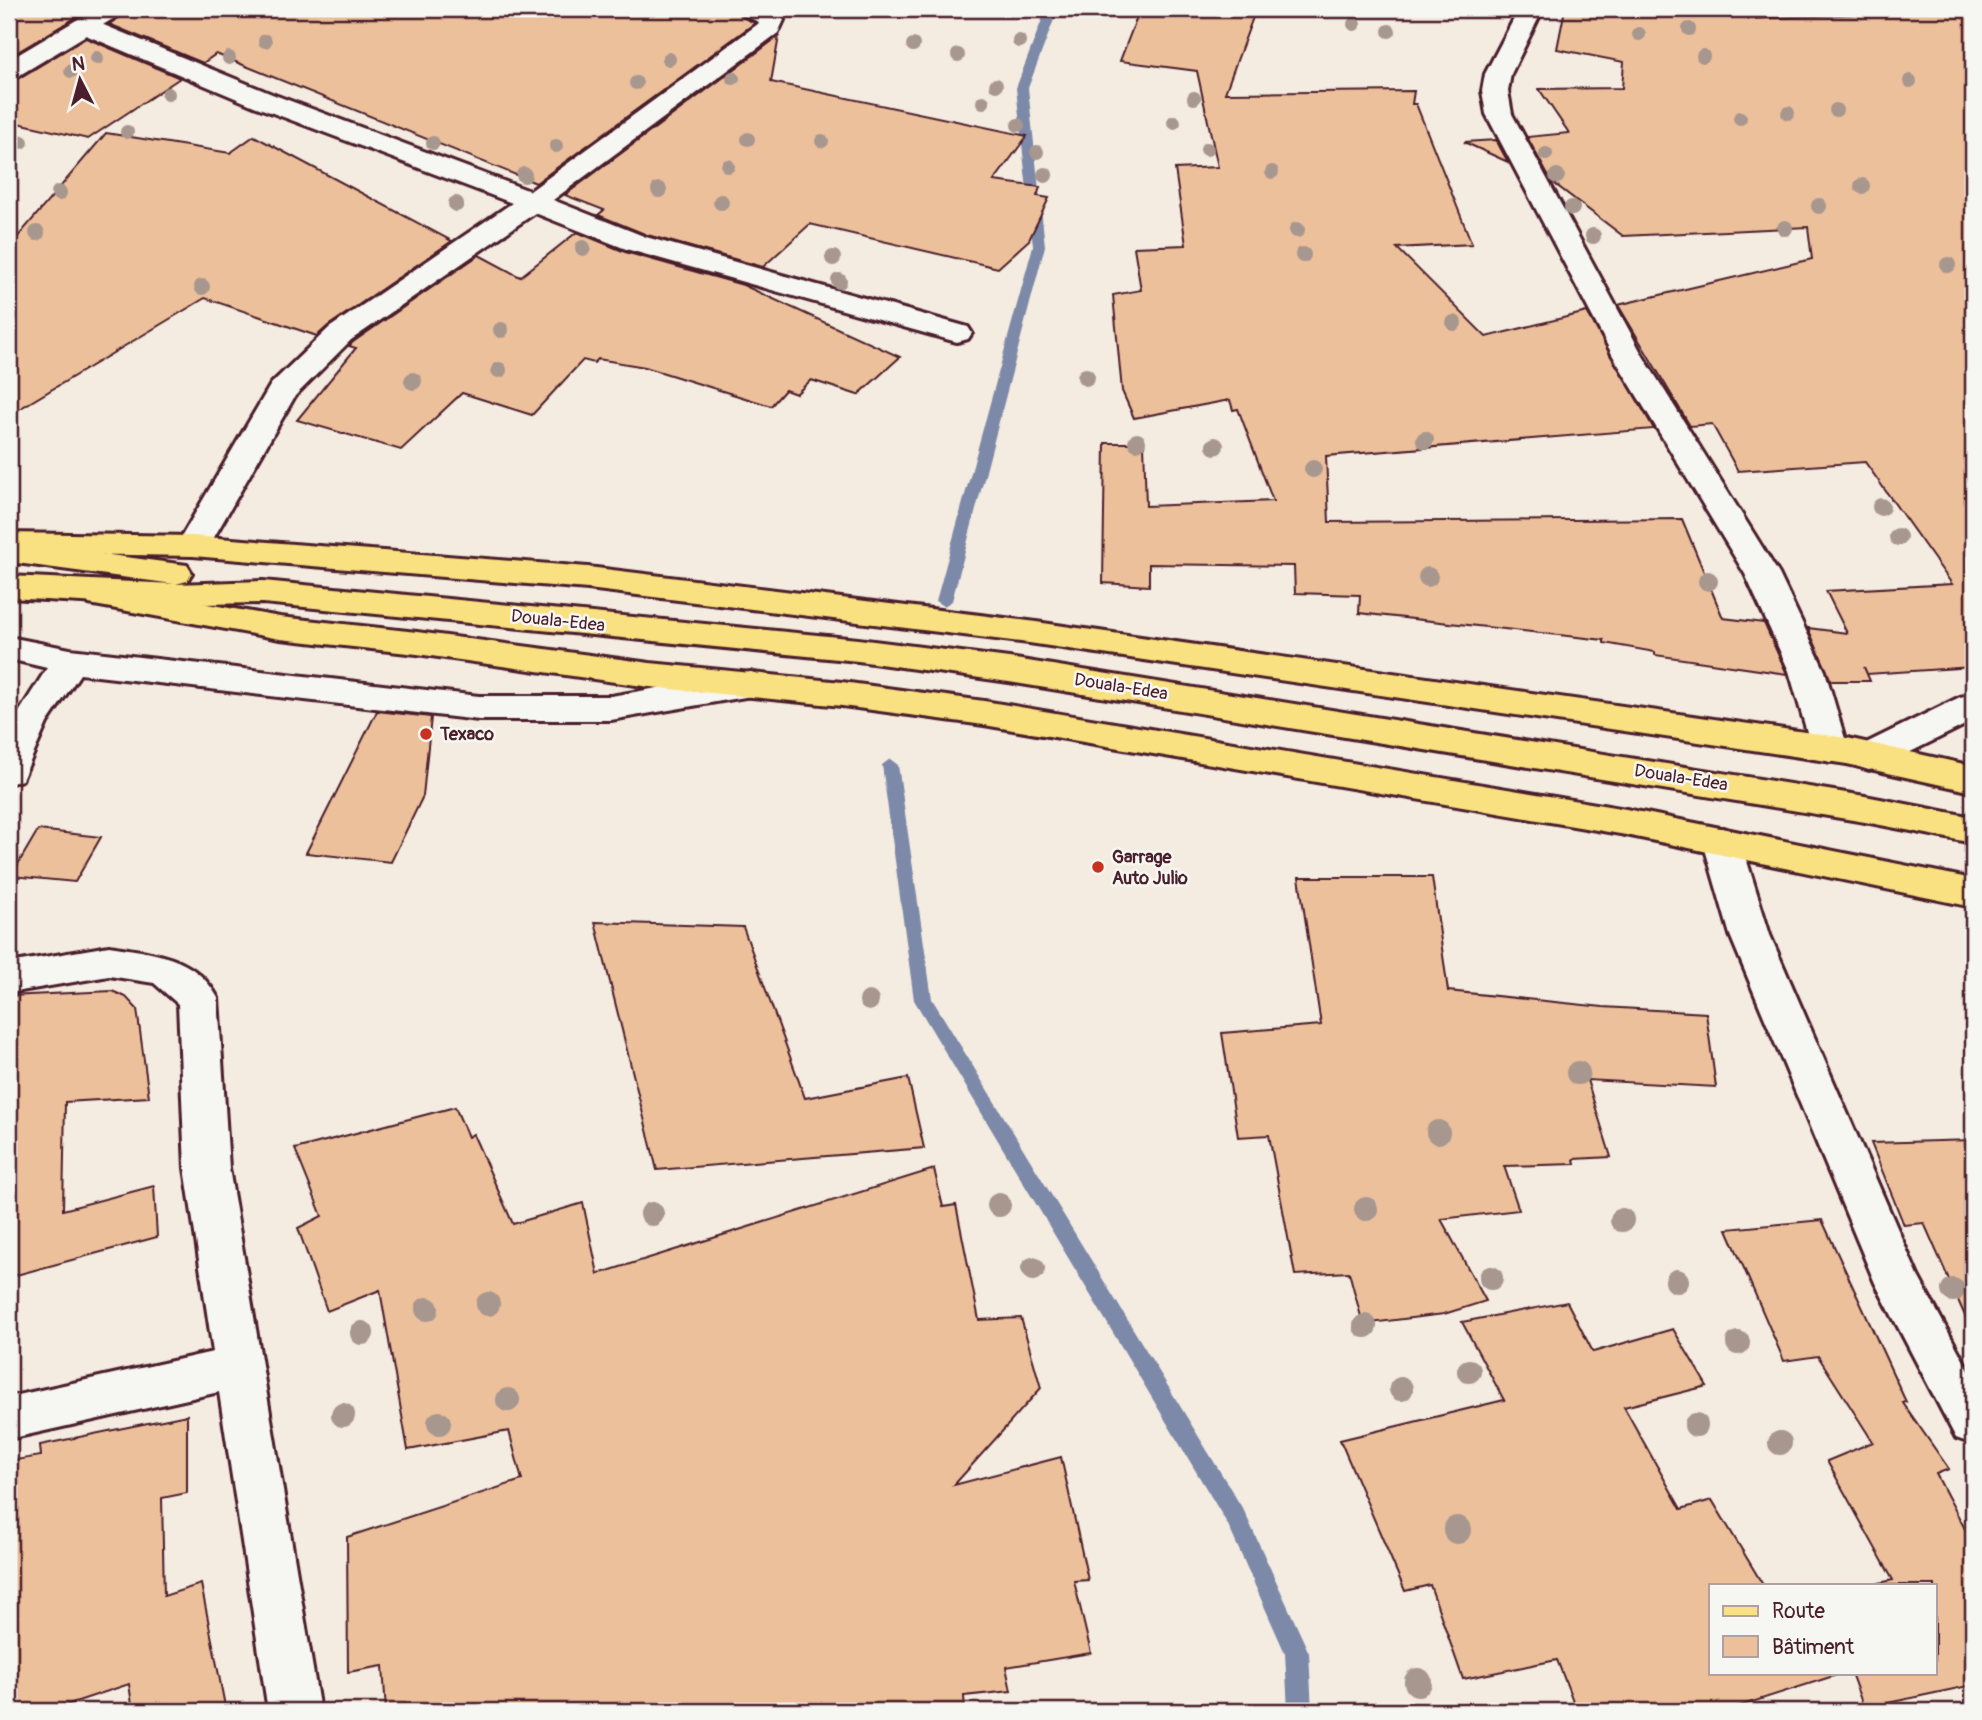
<svg xmlns="http://www.w3.org/2000/svg" width="1982" height="1720" font-family="Pangolin,sans-serif">
	<style>
		.lines { fill: none; stroke-linecap: round; stroke-linejoin: round }
		.stream { fill: #7d89a8; fill-rule: evenodd }
		.building { fill: #edc09c; stroke: #4a1f2b; stroke-width: 2 }
		.minor-casing { stroke: #4a1f2b; stroke-width: 6 }
		.secondary-casing { stroke: #4a1f2b; stroke-width: 6 }
		.primary-casing { stroke: #4a1f2b; stroke-width: 6 }
		.trunk-casing { stroke: #4a1f2b; stroke-width: 6 }
		.minor { fill: #f6f6f2; fill-rule: evenodd }
		.secondary { fill: #f6f6f2; fill-rule: evenodd }
		.primary { fill: #f9e181; fill-rule: evenodd }
		.trunk { fill: #f9e181; fill-rule: evenodd }
		.tree { fill: #a7978e }
		.poi-dot { fill: #c8321e; stroke: #f6f6f2; stroke-width: 2.5 }
		.labels { text-anchor: middle; dominant-baseline: central; stroke-width: 5; stroke-linejoin: round; paint-order: stroke }
		.street-label { font-size: 18px; fill: #4a1f2b; stroke: #f6f6f2 }
		.poi-label { font-size: 18px; font-weight: bold; fill: #4a1f2b; stroke: #f6f6f2; text-anchor: start }
	</style>
	<rect width="100%" height="100%" fill="#f4ebe1"/>
	<filter id="ink" filterUnits="userSpaceOnUse"><feTurbulence type="fractalNoise" baseFrequency=".0143" numOctaves="2"/><feDisplacementMap in="SourceGraphic" scale="14" xChannelSelector="R" yChannelSelector="G"/><feConvolveMatrix kernelMatrix="1 2 1 2 8 2 1 2 1" color-interpolation-filters="sRGB"/></filter>
	<g filter="url(#ink)">
		<g class="lines">
			<g class="stream">
				<path d="M1046,9H1058L1028,88L1045,246L952,601L944,606L936,601L1033,246L1016,88Z"/>
				<path d="M890,759L898,765L932,999L1244,1511L1309,1653L1312,1711H1288L1285,1653L1228,1525L914,1000L882,765Z"/>
			</g>
		</g>
		<g class="building">
			<path d="M9,9H90L9,57Z"/>
			<path d="M127,9H735L740,16L755,23L536,183L216,54L203,63L109,24L122,16Z"/>
			<path d="M1140,9H1256L1225,93L1414,91L1412,104H1416L1472,244L1397,248L1486,337L1587,312L1654,429L1326,456L1329,522L1682,519L1723,618L1764,623L1787,674L1655,655V652L1604,643V640L1359,613L1360,595L1295,593L1294,566L1149,564V586L1103,583L1105,443H1144L1146,506L1273,501L1238,409L1233,410L1230,400L1134,418L1122,391L1113,295L1141,290L1134,247L1186,245L1175,169L1218,167L1197,71L1120,61Z"/>
			<path d="M1565,9H1742L1748,19L1973,9V667L1867,674L1864,667L1870,681H1831L1808,628L1847,633L1826,591L1952,584L1865,462L1738,471L1712,424L1690,426L1618,305L1812,259L1808,227L1623,236L1551,181L1527,137L1569,133L1539,89L1622,88L1624,62L1557,49Z"/>
			<path d="M779,36L771,82L1027,136L994,181L1040,187L1037,196L1049,198L1029,240L998,268L810,224L763,267L647,235L598,215L604,210L565,195Z"/>
			<path d="M86,38L180,78L88,139L9,121V81L19,78Z"/>
			<path d="M106,133L230,153L254,136L452,241L328,326L317,336L205,298L9,415V247Z"/>
			<path d="M1496,140L1508,162L1464,142Z"/>
			<path d="M577,232L625,252L743,285L900,357L858,395L811,380L796,394L785,390L771,406L645,367L598,359L594,363L583,360L532,415L462,393L401,450L297,420L356,348L349,346L353,342L479,255L520,277Z"/>
			<path d="M377,711L431,717L423,796L391,862L306,853Z"/>
			<path d="M38,830L101,837L75,882L11,876Z"/>
			<path d="M1299,877H1432L1448,991L1603,1007L1706,1013L1716,1087L1587,1080L1611,1157L1574,1159L1575,1164L1504,1166L1519,1210L1441,1219L1486,1301L1444,1314L1363,1324L1349,1272L1295,1275L1269,1135L1238,1137L1222,1033L1321,1025Z"/>
			<path d="M595,922L743,927L805,1098L908,1078L924,1148L657,1170Z"/>
			<path d="M112,991L126,997L137,1009L149,1097L65,1102L63,1210L154,1186L157,1237L9,1277V996Z"/>
			<path d="M455,1107L468,1137L473,1134L513,1224L583,1203L598,1274L934,1169L943,1207L956,1205L979,1320L1021,1318L1041,1388L954,1485L1061,1457L1088,1580L1074,1581L1091,1653L1006,1667L1011,1691L964,1696L965,1711H386L383,1666L348,1672L347,1537L522,1480L509,1431L408,1450L380,1290L327,1311L298,1228L322,1216L295,1149Z"/>
			<path d="M1973,1140V1334L1924,1223L1904,1225L1871,1143Z"/>
			<path d="M1822,1220L1906,1402L1903,1403L1949,1469L1936,1474L1973,1544V1685L1864,1708L1851,1673H1935V1585H1870L1893,1580L1827,1461L1873,1442L1818,1356L1784,1361L1727,1229Z"/>
			<path d="M1567,1302L1593,1352L1673,1329L1707,1386L1624,1407L1681,1509L1712,1500L1763,1585H1711V1673H1843L1724,1711H1577L1557,1660L1463,1679L1430,1585L1405,1591L1340,1440L1504,1400L1462,1322Z"/>
			<path d="M187,1415V1493L162,1498L164,1596L201,1584L226,1711H133L129,1684L48,1711H9V1461L41,1456L40,1445Z"/>
		</g>
		<g class="lines">
			<g class="minor-casing">
				<g id="minor">
					<path d="M738,9H773L784,20L778,33L553,200L646,237L968,327L972,333L968,339L957,342L946,339L626,249L535,213L351,340L295,396L205,553L193,556L181,553L176,546L271,384L329,328L512,203L254,106L76,31L73,26L76,21L85,19L94,21L272,94L530,191L758,24L759,22L741,14Z"/>
					<path d="M1519,9H1543L1511,74L1508,91L1512,114L1643,356L1779,574L1825,671L1848,749L1843,758L1830,762L1817,758L1812,749L1789,671L1745,574L1613,356L1486,114L1482,91L1485,74Z"/>
					<path d="M9,637L70,649L479,696H611L751,672L764,676L769,684L764,692L751,696L611,720H479L80,674L47,723L22,780L9,784V728L47,668L9,659Z"/>
					<path d="M1973,694V721L1882,766L1869,770L1856,766L1851,757L1856,748L1960,697Z"/>
					<path d="M1722,828L1736,832L1741,842L1770,935L1918,1276L1973,1378V1444L1956,1438L1875,1283L1730,935L1703,842L1708,832Z"/>
					<path d="M109,946C152,953 195,955 218,998L229,1168L320,1711H268L219,1392L9,1439V1397L213,1352L185,1168L178,1004L154,983L109,976L9,993V963Z"/>
				</g>
			</g>
			<g class="secondary-casing">
				<path id="secondary" d="M95,9H124L121,14L18,76L9,79V60Z"/>
			</g>
			<g class="primary-casing">
				<g id="primary">
					<path d="M9,533L193,536L588,567L1029,621L1847,738L1973,766V792L1847,764L1029,643L588,589L193,556L9,553Z"/>
					<path d="M101,585L280,617L417,632L650,663L842,682L984,701L1626,809L1973,879V907L1626,835L984,725L842,706L650,687L417,654L280,639L89,604L84,596L89,588Z"/>
				</g>
			</g>
			<g class="trunk-casing">
				<path id="trunk" d="M9,542L187,565L192,573L187,581L176,584L263,581L858,639L1009,658L1865,796L1973,817V843L1865,822L1009,682L858,661L263,603L136,605L9,598V576L174,584L9,562Z"/>
			</g>
			<use href="#minor" class="minor"/>
			<use href="#secondary" class="secondary"/>
			<use href="#primary" class="primary"/>
			<use href="#trunk" class="trunk"/>
		</g>
		<g class="tree">
			<circle cx="1354" cy="24" r="7"/>
			<circle cx="1689" cy="29" r="7"/>
			<circle cx="1389" cy="31" r="7"/>
			<circle cx="1639" cy="34" r="7"/>
			<circle cx="265" cy="41" r="7"/>
			<circle cx="1019" cy="41" r="7"/>
			<circle cx="913" cy="45" r="7"/>
			<circle cx="958" cy="55" r="7"/>
			<circle cx="1703" cy="56" r="7"/>
			<circle cx="97" cy="58" r="7"/>
			<circle cx="229" cy="58" r="7"/>
			<circle cx="669" cy="59" r="7"/>
			<circle cx="71" cy="71" r="7"/>
			<circle cx="733" cy="78" r="7"/>
			<circle cx="1910" cy="81" r="7"/>
			<circle cx="636" cy="83" r="7"/>
			<circle cx="996" cy="85" r="7"/>
			<circle cx="168" cy="94" r="7"/>
			<circle cx="1194" cy="98" r="7"/>
			<circle cx="983" cy="102" r="7"/>
			<circle cx="1836" cy="110" r="7"/>
			<circle cx="1788" cy="113" r="7"/>
			<circle cx="1740" cy="118" r="7"/>
			<circle cx="1174" cy="122" r="7"/>
			<circle cx="1018" cy="125" r="7"/>
			<circle cx="127" cy="132" r="7"/>
			<circle cx="748" cy="139" r="7"/>
			<circle cx="822" cy="141" r="7"/>
			<circle cx="22" cy="142" r="7"/>
			<circle cx="433" cy="143" r="7"/>
			<circle cx="556" cy="146" r="7"/>
			<circle cx="1207" cy="149" r="7"/>
			<circle cx="1037" cy="152" r="7"/>
			<circle cx="1546" cy="154" r="7"/>
			<circle cx="728" cy="166" r="7"/>
			<circle cx="1272" cy="172" r="7"/>
			<circle cx="524" cy="175" r="8"/>
			<circle cx="1045" cy="175" r="8"/>
			<circle cx="1557" cy="176" r="8"/>
			<circle cx="1862" cy="186" r="8"/>
			<circle cx="659" cy="190" r="8"/>
			<circle cx="59" cy="193" r="8"/>
			<circle cx="721" cy="202" r="8"/>
			<circle cx="456" cy="204" r="8"/>
			<circle cx="1819" cy="206" r="8"/>
			<circle cx="1572" cy="208" r="8"/>
			<circle cx="1785" cy="228" r="8"/>
			<circle cx="1297" cy="230" r="8"/>
			<circle cx="37" cy="233" r="8"/>
			<circle cx="1593" cy="236" r="8"/>
			<circle cx="583" cy="248" r="8"/>
			<circle cx="1303" cy="255" r="8"/>
			<circle cx="833" cy="258" r="8"/>
			<circle cx="1948" cy="265" r="8"/>
			<circle cx="839" cy="281" r="8"/>
			<circle cx="202" cy="287" r="8"/>
			<circle cx="1454" cy="323" r="8"/>
			<circle cx="501" cy="330" r="8"/>
			<circle cx="499" cy="370" r="8"/>
			<circle cx="1086" cy="377" r="9"/>
			<circle cx="413" cy="381" r="9"/>
			<circle cx="1425" cy="440" r="9"/>
			<circle cx="1137" cy="442" r="9"/>
			<circle cx="1215" cy="446" r="9"/>
			<circle cx="1313" cy="469" r="9"/>
			<circle cx="1881" cy="507" r="9"/>
			<circle cx="1898" cy="537" r="9"/>
			<circle cx="1428" cy="577" r="10"/>
			<circle cx="1708" cy="581" r="10"/>
			<circle cx="869" cy="1001" r="10"/>
			<circle cx="1578" cy="1073" r="12"/>
			<circle cx="1438" cy="1132" r="12"/>
			<circle cx="999" cy="1205" r="12"/>
			<circle cx="1366" cy="1209" r="12"/>
			<circle cx="652" cy="1214" r="12"/>
			<circle cx="1622" cy="1220" r="12"/>
			<circle cx="1033" cy="1269" r="12"/>
			<circle cx="1491" cy="1278" r="12"/>
			<circle cx="1677" cy="1281" r="12"/>
			<circle cx="1953" cy="1290" r="12"/>
			<circle cx="488" cy="1304" r="12"/>
			<circle cx="427" cy="1309" r="12"/>
			<circle cx="1365" cy="1326" r="12"/>
			<circle cx="362" cy="1333" r="12"/>
			<circle cx="1738" cy="1343" r="12"/>
			<circle cx="1469" cy="1371" r="12"/>
			<circle cx="1401" cy="1389" r="12"/>
			<circle cx="508" cy="1400" r="12"/>
			<circle cx="343" cy="1415" r="12"/>
			<circle cx="439" cy="1423" r="12"/>
			<circle cx="1696" cy="1425" r="12"/>
			<circle cx="1780" cy="1443" r="12"/>
			<circle cx="1457" cy="1530" r="14"/>
			<circle cx="1418" cy="1682" r="14"/>
		</g>
	</g>
	<g class="poi-dot">
		<circle cx="426" cy="734" r="7"/>
		<circle cx="1098" cy="867" r="7"/>
	</g>
	<g class="labels">
		<g class="street-label">
			<text transform="translate(558 621) rotate(6)">Douala-Edea</text>
			<text transform="translate(1121 687) rotate(9)">Douala-Edea</text>
			<text transform="translate(1681 778) rotate(9)">Douala-Edea</text>
		</g>
		<g class="poi-label">
			<text x="440" y="734">Texaco</text>
			<text x="1112" y="857">Garrage<tspan x="1112" dy="21">Auto Julio</tspan></text>
		</g>
	</g>
	<rect width="1982" height="1720" fill="none" stroke="#f6f6f2" stroke-width="35"/>
	<rect x="18" y="18" width="1947" height="1685" fill="none" stroke="#4a1f2b" stroke-width="2.5" filter="url(#ink)"/>
	<rect x="1709" y="1584" width="228" height="91" fill="#f6f6f2" stroke="#b1a0a2" stroke-width="2"/>
	<rect x="1723" y="1606" width="35" height="10" fill="#f9e181" stroke="#b1a0a2" stroke-width="2"/>
	<text x="1772" y="1618" font-size="21" fill="#4a1f2b">Route</text>
	<rect x="1723" y="1636" width="35" height="21" fill="#edc09c" stroke="#b1a0a2" stroke-width="2"/>
	<text x="1772" y="1654" font-size="21" fill="#4a1f2b">Bâtiment</text>
	<g transform="translate(80 80) rotate(354)" stroke="#f6f6f2" stroke-width="5" paint-order="stroke">
	<path d="M0-5L12 26L0 18L-12 26Z" fill="#4a1f2b"/>
	<text y="-10" font-size="19" font-weight="bold" text-anchor="middle" fill="#4a1f2b">N</text>
	</g>
</svg>
